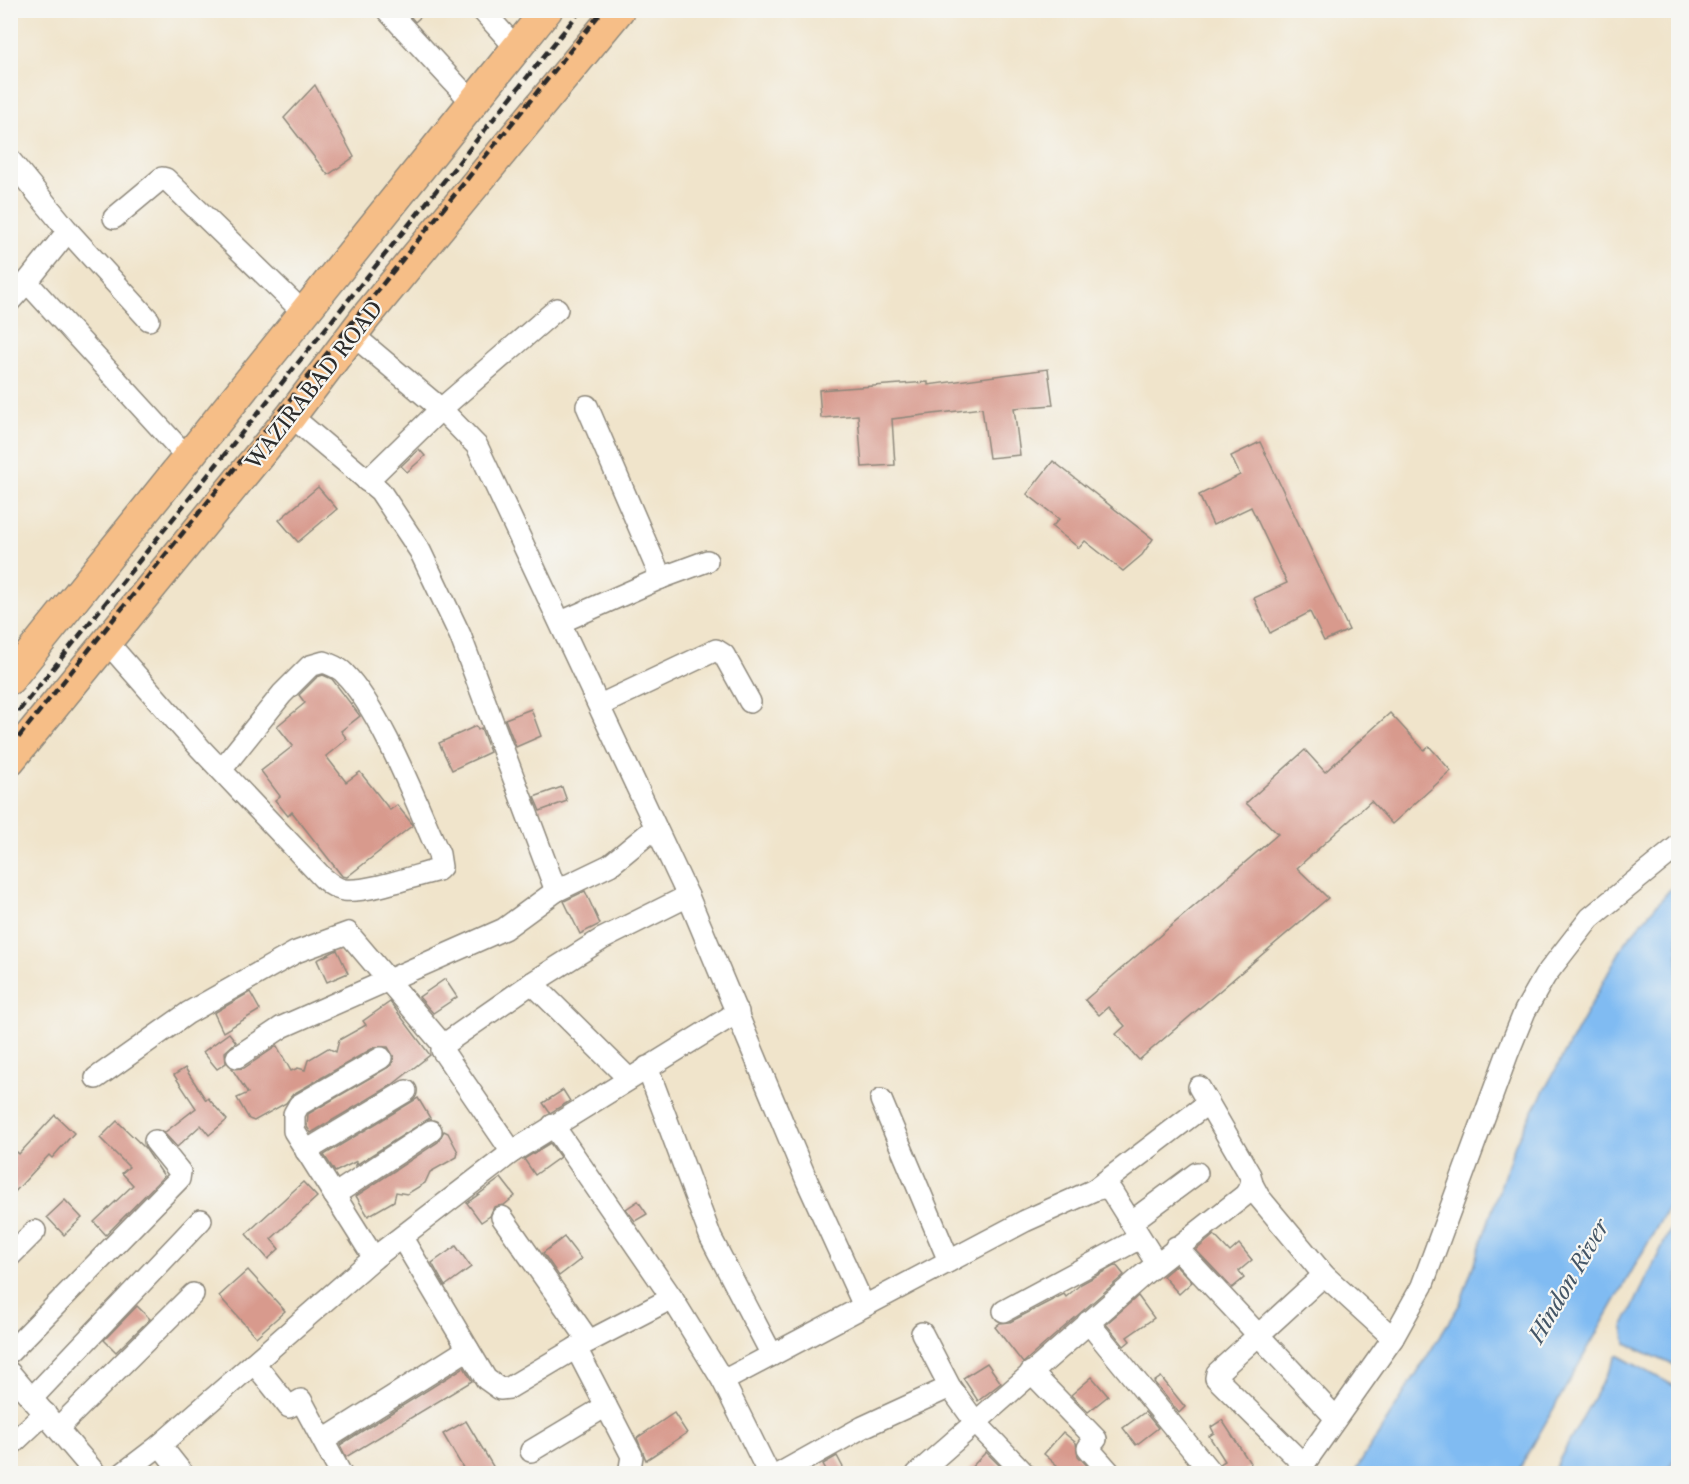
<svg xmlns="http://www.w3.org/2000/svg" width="1689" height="1484" font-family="'Libre Caslon Text',serif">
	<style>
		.water { fill: #80bbf2; stroke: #56738e; stroke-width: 1.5 }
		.building { fill: #d89a8d }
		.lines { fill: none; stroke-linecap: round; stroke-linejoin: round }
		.minor-casing { stroke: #8e887b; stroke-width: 24 }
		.highway-casing { stroke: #8e887b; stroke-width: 33 }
		.minor { stroke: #fff; stroke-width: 21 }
		.highway { stroke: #f6be87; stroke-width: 30 }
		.rail { stroke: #2b2b2b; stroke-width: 4.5; stroke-dasharray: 9 4.5; stroke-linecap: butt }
		.labels { text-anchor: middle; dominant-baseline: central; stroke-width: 4.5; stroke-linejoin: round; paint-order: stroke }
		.street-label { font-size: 21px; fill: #2b2b2b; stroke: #f6f6f2 }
		.water-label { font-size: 22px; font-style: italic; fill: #445667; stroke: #f6f6f2 }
	</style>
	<rect width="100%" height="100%" fill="#f6f6f2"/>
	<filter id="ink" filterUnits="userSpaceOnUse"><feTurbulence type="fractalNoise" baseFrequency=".0167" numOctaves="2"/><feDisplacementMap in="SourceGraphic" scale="12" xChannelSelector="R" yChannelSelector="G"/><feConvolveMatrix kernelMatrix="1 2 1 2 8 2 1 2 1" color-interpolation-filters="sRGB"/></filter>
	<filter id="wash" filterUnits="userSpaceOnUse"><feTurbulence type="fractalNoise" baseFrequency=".008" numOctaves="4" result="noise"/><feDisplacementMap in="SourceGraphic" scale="24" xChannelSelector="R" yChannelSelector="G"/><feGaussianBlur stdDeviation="1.35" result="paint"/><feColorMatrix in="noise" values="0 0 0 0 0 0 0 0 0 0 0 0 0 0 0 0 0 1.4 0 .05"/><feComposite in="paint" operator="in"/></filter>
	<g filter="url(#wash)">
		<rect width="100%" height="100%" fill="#f0e4cb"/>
		<g class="water">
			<path d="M1678,880V1190L1517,1473H1354L1460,1304L1515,1144L1625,942Z"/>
			<path d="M1678,1214V1367L1626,1344L1623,1327Z"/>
			<path d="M1617,1355L1678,1388V1453L1666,1473H1552Z"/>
		</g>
		<g id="blocks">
			<g class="building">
				<path d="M405,10H428L415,22Z"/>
				<path d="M315,85L354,157L328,175L284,118Z"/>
				<path d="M1048,369L1053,405L1014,408L1020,455L989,458L982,408L892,419L895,465L862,467L858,415L821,418L819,390L928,382V385Z"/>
				<path d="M1260,442L1349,630L1324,641L1310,612L1270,633L1254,598L1287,583L1251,507L1213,525L1199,495L1240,475L1231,456Z"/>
				<path d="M419,449L425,456L407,472L401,466Z"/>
				<path d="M1053,461L1153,539L1142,555L1123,571L1085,541L1079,548L1052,527L1059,519L1027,494Z"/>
				<path d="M318,487L337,509L298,542L279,520Z"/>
				<path d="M323,675L332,679L360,716L341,731L347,739L326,756L346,782L360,772L390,810L397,805L413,825L347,877L342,876L292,812L288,816L275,800L280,796L261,771L293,746L277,726L305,703L299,695L317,677Z"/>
				<path d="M531,709L541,736L516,747L505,719Z"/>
				<path d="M1390,713L1424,750L1429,746L1451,771L1392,824L1371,801L1297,868L1328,898L1139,1060L1116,1034L1125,1026L1108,1007L1099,1015L1085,1000L1278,834L1246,803L1305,750L1325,772Z"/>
				<path d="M476,726L478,730L481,728L490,752L452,770L439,743Z"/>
				<path d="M562,787L567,801L540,811L534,797Z"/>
				<path d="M585,891L600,924L580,934L564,901Z"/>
				<path d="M337,950L348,973L327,982L317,960Z"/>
				<path d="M445,979L457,997L433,1013L419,997Z"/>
				<path d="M250,992L260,1010L223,1032L214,1013Z"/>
				<path d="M390,1002L430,1055L392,1085L311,1133L307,1127L308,1114L392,1065L394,1057L388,1047H375L293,1094L286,1103L254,1121L249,1119L237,1098L248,1093L232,1069L244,1068L277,1046L291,1071L298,1068L305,1070L308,1060L328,1048L336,1052L339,1040L366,1025L363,1021Z"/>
				<path d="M229,1033L236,1042L225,1052L226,1063L217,1069L203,1052Z"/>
				<path d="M185,1068L206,1100L208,1098L227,1120L209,1135L201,1125L177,1147L164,1133L196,1108L174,1075Z"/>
				<path d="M563,1090L570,1101L550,1113L543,1103Z"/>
				<path d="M418,1098L430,1118L356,1165L357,1161L335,1172L324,1155Z"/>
				<path d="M55,1115L74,1133L52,1158L49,1155L10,1197V1159L17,1152L19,1154Z"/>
				<path d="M117,1121L145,1148L164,1176L106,1235L94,1222L133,1185L122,1173L129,1167L100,1138Z"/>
				<path d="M444,1131L448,1133L458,1152L457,1157L430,1172L425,1183L407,1194L396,1192L394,1201L368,1216L356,1196L438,1142Z"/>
				<path d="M550,1143L560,1157L535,1175L524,1159Z"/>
				<path d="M501,1178L515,1196L504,1205L494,1207L490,1216L481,1222L467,1203Z"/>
				<path d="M303,1182L317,1197L271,1239L279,1249L268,1259L246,1234Z"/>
				<path d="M65,1200L82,1218L64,1235L47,1217Z"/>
				<path d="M638,1201L647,1214L635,1221L626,1209Z"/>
				<path d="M1214,1235L1230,1252L1239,1244L1252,1260L1239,1271L1244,1278L1232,1288L1196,1250Z"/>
				<path d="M564,1237L581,1259L559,1276L543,1253Z"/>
				<path d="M456,1246L471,1267L445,1286L432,1263Z"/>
				<path d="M1116,1265L1124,1275L1023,1363L995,1327L1000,1323L1010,1322L1064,1294L1066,1297L1081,1284Z"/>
				<path d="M1176,1265L1192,1282L1179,1294L1163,1276Z"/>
				<path d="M248,1270L285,1311L256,1337L219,1296Z"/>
				<path d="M1138,1296L1154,1318L1127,1337L1130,1341L1124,1346L1106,1324Z"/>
				<path d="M137,1306L150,1319L116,1352L104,1340Z"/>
				<path d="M987,1363L1001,1383L978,1401L963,1378Z"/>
				<path d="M464,1367L472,1381L346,1457L340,1445Z"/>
				<path d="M1092,1377L1108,1396L1088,1412L1071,1395Z"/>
				<path d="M1161,1377L1185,1407L1179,1413L1154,1382Z"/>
				<path d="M1145,1412L1158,1428L1136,1445L1123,1428Z"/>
				<path d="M674,1413L687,1433L646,1460L637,1438Z"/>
				<path d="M1222,1420L1252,1466L1242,1473H1225L1220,1464L1225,1461L1209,1436L1214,1433L1211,1427Z"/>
				<path d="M466,1421L497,1473H466L443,1434Z"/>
				<path d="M1063,1432L1076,1443L1078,1456L1094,1473H1066L1044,1454Z"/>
				<path d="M986,1452L1007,1473H966Z"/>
				<path d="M837,1456L846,1473H828L823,1464Z"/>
			</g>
		</g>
	</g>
	<g filter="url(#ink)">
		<use href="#blocks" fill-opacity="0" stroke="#8e887b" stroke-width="1.5"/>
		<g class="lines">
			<g class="minor-casing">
				<g id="minor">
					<path d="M387,10L472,102"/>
					<path d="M482,10L517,49"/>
					<path d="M10,160L68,231L27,282"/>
					<path d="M114,218L162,178L166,179L303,312"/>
					<path d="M68,231L149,320"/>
					<path d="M10,301L27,282L187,457"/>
					<path d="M353,335L441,409L477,446L688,896L807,1181L864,1306"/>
					<path d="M587,406L661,578"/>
					<path d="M291,416L380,491L420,551L460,635L556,891"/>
					<path d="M367,481L441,409L557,309"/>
					<path d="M561,622L661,578L707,561"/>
					<path d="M107,642L200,748L323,878C329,883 336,889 344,890C366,893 414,876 438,870L441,867L439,854C416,803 382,712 344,673C340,668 331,665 324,662L310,666L282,694L221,770"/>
					<path d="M600,705L716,650L724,655L750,702"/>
					<path d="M532,983L629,1079"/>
					<path d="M237,1057L282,1027L504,929L556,891L610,865L655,828"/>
					<path d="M647,1067L711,1238L772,1355"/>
					<path d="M96,1078L188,1013L296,952L348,933L443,1045"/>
					<path d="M881,1100L949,1261"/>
					<path d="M553,1125L672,1298L723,1381L769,1474"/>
					<path d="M306,1151L406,1091"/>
					<path d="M512,1152L442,1050L443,1045L532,983L602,939L688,896"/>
					<path d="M1252,1184L1259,1197L1324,1275L1393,1338"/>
					<path d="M1094,1190L1208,1103"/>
					<path d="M334,1195L431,1131"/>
					<path d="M502,1217L589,1341"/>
					<path d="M1131,1222L1197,1173"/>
					<path d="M402,1238L486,1379L500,1389L509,1388L576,1348L672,1298"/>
					<path d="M1176,1247L1335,1417"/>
					<path d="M10,1256L35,1231"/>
					<path d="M374,1258L294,1131V1114L299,1105L381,1058"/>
					<path d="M1004,1311L1140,1238"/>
					<path d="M1088,1322L1212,1474"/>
					<path d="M922,1333L950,1387L976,1423L1025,1474"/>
					<path d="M576,1348L632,1456L629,1474"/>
					<path d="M10,1352L179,1179L180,1172L155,1141"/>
					<path d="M254,1363L289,1407L301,1400L341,1474"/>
					<path d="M1031,1372L1096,1439L1088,1448L1111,1474"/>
					<path d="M10,1373L96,1474"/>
					<path d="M723,1381L1025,1221L1094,1190L1105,1187L1112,1192L1157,1264"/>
					<path d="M33,1397L201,1220"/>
					<path d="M58,1428L193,1294"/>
					<path d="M324,1440L468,1349"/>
					<path d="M160,1445L183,1474"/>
					<path d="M10,1446L45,1413"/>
					<path d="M531,1451L606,1406"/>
					<path d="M1303,1464L1216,1378L1217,1373L1324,1275"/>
					<path d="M122,1474L160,1445L374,1258L512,1152L738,1012"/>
					<path d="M779,1474L863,1427L950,1387"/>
					<path d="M917,1474L1143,1275L1245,1195L1252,1184L1250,1175L1199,1087"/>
					<path d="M1297,1474L1393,1338L1422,1286L1507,1055L1525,1011L1545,976L1590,918L1678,846"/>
				</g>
			</g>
			<g class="highway-casing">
				<g id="highway">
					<path d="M10,679L547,10"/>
					<path d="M10,760L291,416L365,318L619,10"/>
				</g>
			</g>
			<use href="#minor" class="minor"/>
			<use href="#highway" class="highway"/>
			<g class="rail">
				<path d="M10,722L581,10"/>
				<path d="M10,748L603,10"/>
			</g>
		</g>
	</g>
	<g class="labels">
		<g class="street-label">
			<text transform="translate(314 385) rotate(-52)">WAZIRABAD ROAD</text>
		</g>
		<g class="water-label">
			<text transform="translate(1569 1281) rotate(-60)">Hindon River</text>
		</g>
	</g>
	<rect width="1689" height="1484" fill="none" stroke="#f6f6f2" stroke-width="36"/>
</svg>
